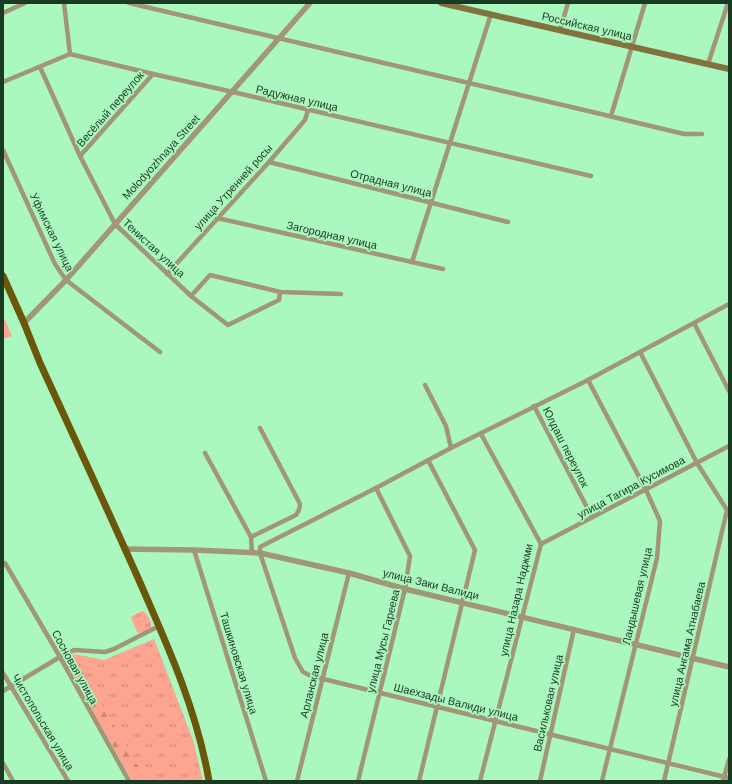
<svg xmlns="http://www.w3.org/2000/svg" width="732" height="784" font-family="Arial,sans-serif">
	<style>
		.grass { fill: url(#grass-tufts) }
		.forest { fill: url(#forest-firs) }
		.garden { fill: #fea592 }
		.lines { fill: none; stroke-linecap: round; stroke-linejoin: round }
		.minor { stroke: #a19675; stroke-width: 4.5 }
		.tertiary { stroke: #a19675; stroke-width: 5.5 }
		.secondary { stroke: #82723e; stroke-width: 6 }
		.primary { stroke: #6b570a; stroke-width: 7 }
		.labels { text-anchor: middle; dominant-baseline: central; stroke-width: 3.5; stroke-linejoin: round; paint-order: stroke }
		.street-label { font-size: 11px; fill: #1b3a24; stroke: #aaf7bf }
	</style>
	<defs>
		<pattern id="grass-tufts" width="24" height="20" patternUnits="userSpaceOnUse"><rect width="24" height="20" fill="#fea592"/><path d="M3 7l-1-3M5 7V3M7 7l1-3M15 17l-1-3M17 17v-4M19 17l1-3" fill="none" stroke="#cd8777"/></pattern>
		<pattern id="forest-firs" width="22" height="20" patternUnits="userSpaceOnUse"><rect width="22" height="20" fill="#fea592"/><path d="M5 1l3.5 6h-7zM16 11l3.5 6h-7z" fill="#cd8777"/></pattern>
	</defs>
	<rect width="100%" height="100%" fill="#aaf7bf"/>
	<g class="grass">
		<path d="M142,611C148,613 152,623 151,629L139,633L137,632L131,617Z"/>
		<path d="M154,639L193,740L203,781H132L64,661L74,654L104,660Z"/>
	</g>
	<path class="forest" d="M74,657L146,780L133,781L65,662Z"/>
	<path class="garden" d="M3,316L12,336L3,339Z"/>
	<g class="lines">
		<g class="minor">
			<path d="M64,3L70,54"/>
			<path d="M129,3C313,47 499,89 684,134H702"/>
			<path d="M3,13L25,3"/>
			<path d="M560,30L568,3"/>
			<path d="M708,64L728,3"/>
			<path d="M40,67L80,156L115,224L191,296L228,325L279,300L280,292"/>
			<path d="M3,82L70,54L153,74L233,92L591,176"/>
			<path d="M611,116L645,3"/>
			<path d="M3,150L55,264L66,280L160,352"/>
			<path d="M80,156L153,74"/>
			<path d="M269,162L508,222"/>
			<path d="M217,218L443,269"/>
			<path d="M412,262L491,14"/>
			<path d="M167,274L269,162L305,120L308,110"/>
			<path d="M191,296L210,275L280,292L341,294"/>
			<path d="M729,304L588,380L451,448L376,488L260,547V553L295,658L303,672L311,676L729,778"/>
			<path d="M694,323L729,391"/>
			<path d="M640,352L697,463L727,510L729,511"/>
			<path d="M588,380L646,490L660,521L657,558L602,781"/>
			<path d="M425,385L446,426L451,448"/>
			<path d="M534,406L592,517"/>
			<path d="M205,453L251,537L252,553"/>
			<path d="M251,537L296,515L299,510L300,504L260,428"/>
			<path d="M541,544L729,446"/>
			<path d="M194,550L266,781"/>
			<path d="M5,563L60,657L129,781"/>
			<path d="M3,673L68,781"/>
			<path d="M3,691L60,657L74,650L105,652L114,649L159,626"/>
			<path d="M3,763L13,781"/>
			<path d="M297,781L349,573"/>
			<path d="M358,781L405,589L410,556L376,488"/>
			<path d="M419,781L475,550L428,460"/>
			<path d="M480,781L541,544L481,434"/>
			<path d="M540,781L574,629"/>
			<path d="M664,781L727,510"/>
			<path d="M723,781L729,759"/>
		</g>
		<g class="tertiary">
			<path d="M24,323L66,280L310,3"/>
			<path d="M124,549L194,550L260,553L349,573L405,589L729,667"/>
		</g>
		<path class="secondary" d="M441,3L729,69"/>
		<path class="primary" d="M3,276L24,323L40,363C73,435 106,506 138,578C167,644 197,710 209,781"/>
	</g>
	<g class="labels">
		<g class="street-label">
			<text transform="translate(587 26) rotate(13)">Российская улица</text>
			<text transform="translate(297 98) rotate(13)">Радужная улица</text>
			<text transform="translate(110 109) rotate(-49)">Весёлый переулок</text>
			<text transform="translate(161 157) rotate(-48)">Molodyozhnaya Street</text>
			<text transform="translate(391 183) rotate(14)">Отрадная улица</text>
			<text transform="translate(233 187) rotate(-48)">улица Утренней росы</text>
			<text transform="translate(52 232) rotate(64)">Уфимская улица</text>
			<text transform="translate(332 235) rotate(13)">Загородная улица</text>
			<text transform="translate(154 248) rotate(43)">Тенистая улица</text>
			<text transform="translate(566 447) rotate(63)">Юлдаш переулок</text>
			<text transform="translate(631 487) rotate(-28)">улица Тагира Кусимова</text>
			<text transform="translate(431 584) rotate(14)">улица Заки Валиди</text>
			<text transform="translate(637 596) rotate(-77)">Ландышевая улица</text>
			<text transform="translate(516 600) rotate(-77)">улица Назара Наджми</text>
			<text transform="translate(383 641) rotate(-76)">улица Мусы Гареева</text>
			<text transform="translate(687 644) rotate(-77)">улица Ангама Атнабаева</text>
			<text transform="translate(239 663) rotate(73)">Ташкиновская улица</text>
			<text transform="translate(75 667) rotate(61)">Сосновая улица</text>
			<text transform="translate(314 675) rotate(-76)">Арланская улица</text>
			<text transform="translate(456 702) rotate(14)">Шаехзады Валиди улица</text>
			<text transform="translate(548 703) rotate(-77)">Васильковая улица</text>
			<text transform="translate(43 722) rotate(59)">Чистопольская улица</text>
		</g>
	</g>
	<rect width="732" height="784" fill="none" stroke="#1b3a24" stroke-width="8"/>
</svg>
